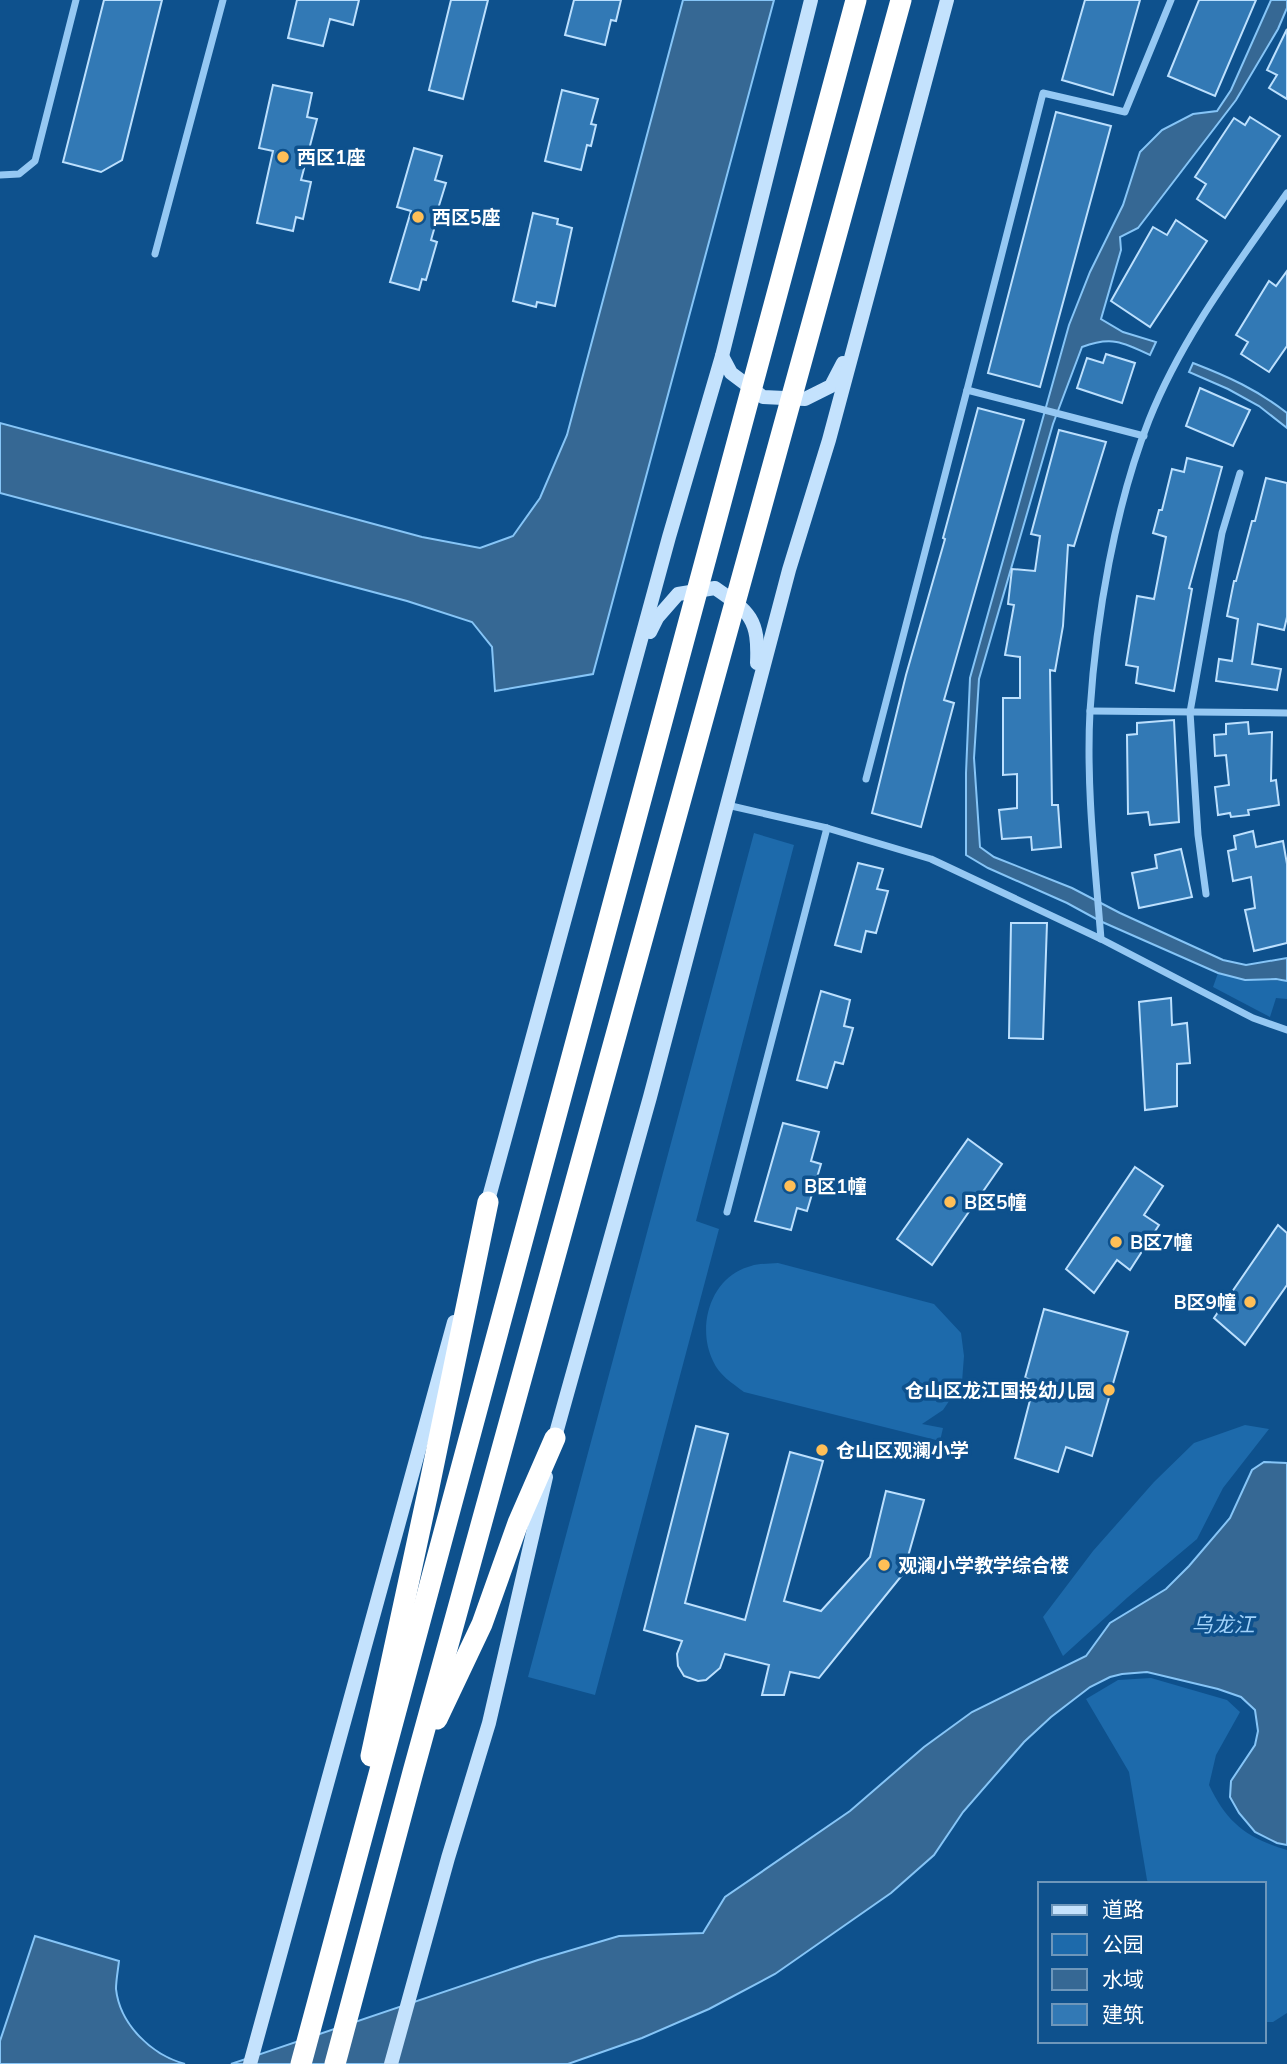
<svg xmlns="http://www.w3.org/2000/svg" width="1287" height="2064" font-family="Mulish,'Noto Sans SC',sans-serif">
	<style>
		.green { fill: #1d6aab }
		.water { fill: #366894; stroke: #86c5f7; stroke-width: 2 }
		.building { fill: #3279b5; stroke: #bce0fe; stroke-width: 2 }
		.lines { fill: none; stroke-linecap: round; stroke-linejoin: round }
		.street { stroke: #95c8f3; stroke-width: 7 }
		.secondary { stroke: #c4e2fd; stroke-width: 14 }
		.highway { stroke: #fff; stroke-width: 21 }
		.poi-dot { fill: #ffbf57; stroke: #0e518d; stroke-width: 2.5 }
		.labels { text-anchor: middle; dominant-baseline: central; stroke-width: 7; stroke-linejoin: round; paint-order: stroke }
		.poi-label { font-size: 19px; font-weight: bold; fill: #fff; stroke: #0e518d; text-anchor: start }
		.water-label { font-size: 21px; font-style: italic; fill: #a1d2fa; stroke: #0e518d }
	</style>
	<rect width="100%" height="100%" fill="#0e518d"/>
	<g class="green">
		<path d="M754,833L794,845L696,1221L719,1229L595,1695L528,1677Z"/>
		<path d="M1218,973L1245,980L1287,981V999L1276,998L1270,1017L1213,987Z"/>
		<path d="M778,1263L934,1304L961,1333L964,1356L962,1382L943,1410L922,1424L943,1428L940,1441L744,1392C732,1383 719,1375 713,1361C696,1326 711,1276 751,1266C759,1263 770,1264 778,1263Z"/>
		<path d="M1245,1425L1269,1429L1223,1488L1197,1539L1128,1597L1063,1656L1043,1617L1093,1551L1154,1482L1194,1443Z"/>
		<path d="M1151,1678L1227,1700L1240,1712L1216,1755L1209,1785C1227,1823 1247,1838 1287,1850V2013L1273,2022H1264V1884H1149L1147,1880L1129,1772L1086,1699L1118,1680Z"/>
	</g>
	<g class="water">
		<path d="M683,0H774L593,674L495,691L492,647L472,622L407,601L0,493V423L422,537L480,548L513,536L540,498L567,435Z"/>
		<path d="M1271,0H1287V8L1278,29L1236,100L1138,228L1120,237L1121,250L1101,319L1123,332L1156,342L1150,355C1123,342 1111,336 1082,347L1053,424L979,679L974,758L980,847L994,857L1072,888L1120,913L1223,960L1246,965L1287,958V981L1276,979L1245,980L1218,973L1100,921L1067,903L988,868L966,855V773L970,678L1069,325L1090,272L1123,205L1140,152L1162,130L1193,114L1217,111L1231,90Z"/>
		<path d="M1193,363C1229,377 1256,389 1287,413V428L1259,406L1228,389L1189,372Z"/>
		<path d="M1264,1462L1287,1463V1845L1277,1843L1255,1832L1239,1813L1230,1797L1231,1781L1255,1745L1258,1731L1255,1710L1241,1697L1218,1689L1147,1672L1122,1674L1110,1677L1090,1687L1051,1717L1024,1742L963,1812L934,1855L891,1893L775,1974L709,2009L642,2038L568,2064H231L538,1960L619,1936L703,1933L725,1897L850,1811L924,1747L972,1712L1086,1656L1110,1623L1166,1589L1189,1566L1230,1518L1252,1470Z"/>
		<path d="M35,1936L119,1961C118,1970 116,1980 116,1989C120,2025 152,2055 185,2064H0V2041Z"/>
	</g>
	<g class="building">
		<path d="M104,0H162L122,160L101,172L63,162Z"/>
		<path d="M297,0H359L353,25L330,19L323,46L288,38Z"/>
		<path d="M451,0H488L463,99L429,90Z"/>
		<path d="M574,0H621L616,21L611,20L605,45L565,35Z"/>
		<path d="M1085,0H1140L1113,95L1062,80Z"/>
		<path d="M1199,0H1256L1215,96L1168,76Z"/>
		<path d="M1287,29V99L1269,88L1277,75L1267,70Z"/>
		<path d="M273,85L312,93L307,117L317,119L301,180L311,182L303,219L296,217L293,231L257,223L273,151L259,148Z"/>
		<path d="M562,90L598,99L591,124L596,125L591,146L587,145L581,170L545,161Z"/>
		<path d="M1056,112L1111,126L1040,387L988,373Z"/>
		<path d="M1250,117L1280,136L1225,218L1197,199L1206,184L1195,177L1234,118L1245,125Z"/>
		<path d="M414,148L442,156L435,180L446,183L433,225L435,226L431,240L437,242L426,280L422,279L419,290L390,282L411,211L397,207Z"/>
		<path d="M533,213L558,219L557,224L572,228L555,306L537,302L536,307L513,301Z"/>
		<path d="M1176,220L1207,241L1150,327L1111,301L1153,227L1167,235Z"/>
		<path d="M1287,271V346L1269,372L1241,354L1248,342L1236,335L1269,281L1276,286Z"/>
		<path d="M1106,354L1135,363L1122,403L1077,388L1087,358L1103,363Z"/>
		<path d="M1200,388L1250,410L1233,446L1186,426Z"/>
		<path d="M978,408L1024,420L944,700L954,703L921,827L872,813L906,675L945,539L943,538Z"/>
		<path d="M1059,430L1106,442L1074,546L1068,545L1063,626L1055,671L1050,670L1052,805H1058L1061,847L1032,850L1031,837L1002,839L999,810L1017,808V774L1003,775V698H1020V657L1005,655L1014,605L1008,604L1012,569L1035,571L1040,536L1031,534Z"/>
		<path d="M1187,458L1222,467L1189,588L1192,589L1174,691L1136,683L1138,667L1126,665L1137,596L1154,599L1166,537L1153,533L1159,510H1162L1172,469L1184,472Z"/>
		<path d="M1266,478L1287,483V617L1284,630L1258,624L1252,664L1281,669L1277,690L1216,681L1219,659L1232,661L1238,619L1227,616L1234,581H1236L1252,521H1255Z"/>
		<path d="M1174,720L1179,822L1150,825L1148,812L1128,814L1127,735L1137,734V723Z"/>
		<path d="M1248,722L1249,734L1272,732L1271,781L1276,780L1279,805L1248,810L1249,815L1231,817L1230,813L1218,815L1215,787L1229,785L1226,755L1215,756L1214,735L1226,734V724Z"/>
		<path d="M1253,831L1256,847L1283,841L1287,864V943L1254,951L1245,910L1255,908L1251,877L1233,881L1228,851L1236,849L1234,836Z"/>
		<path d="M1181,849L1192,897L1139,908L1132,873L1157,868L1155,855Z"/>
		<path d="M858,863L883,869L877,889L888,891L876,933L866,931L861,952L835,945Z"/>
		<path d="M1011,923H1047L1043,1039L1009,1038Z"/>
		<path d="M821,991L850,1000L844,1026L853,1028L843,1064L835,1062L827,1088L797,1080Z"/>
		<path d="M1171,998L1172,1025L1187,1023L1190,1063L1177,1064V1106L1145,1110L1139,1002Z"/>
		<path d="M783,1123L819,1132L811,1161L821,1164L807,1211L797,1208L791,1230L755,1221Z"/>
		<path d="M968,1139L1002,1164L932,1265L897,1239Z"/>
		<path d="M1135,1167L1163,1186L1144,1215L1159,1225L1130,1270L1117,1260L1094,1293L1066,1269Z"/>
		<path d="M1278,1225L1287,1233V1285L1245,1345L1214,1318Z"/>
		<path d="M1044,1309L1128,1332L1092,1456L1066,1447L1058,1472L1015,1458L1035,1381L1025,1378Z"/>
		<path d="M696,1426L728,1434L685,1603L745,1620L790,1452L823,1461L784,1601L821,1611L870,1557L886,1491L924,1500L903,1574L819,1678L790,1672L784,1695H762L769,1665L725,1654L720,1668L706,1680L698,1681L684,1676L678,1666L677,1654L682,1641L644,1630Z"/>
	</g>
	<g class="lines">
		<g class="street">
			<path d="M0,175L19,174L35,161L76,0"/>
			<path d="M155,254L223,0"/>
			<path d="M1144,436L967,390L1043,93L1125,112L1171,0"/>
			<path d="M1090,711L1287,713"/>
			<path d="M866,779L967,390"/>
			<path d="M727,805L827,828L931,859L1101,939L1253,1018L1287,1030"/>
			<path d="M1206,894L1198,835L1190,712L1222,533L1240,473"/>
			<path d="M1101,939C1095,864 1086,786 1090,711C1096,618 1115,506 1149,420C1182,337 1237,265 1287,193"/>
			<path d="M727,1212L827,828"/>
		</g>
		<g class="secondary">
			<path d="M722,356L731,373L763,397L805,399L831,386L843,363"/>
			<path d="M650,632L657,618L678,594L715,588C750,612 759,619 757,663"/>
			<path d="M486,1208L669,537L722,356L811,0"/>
			<path d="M553,1444L650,1097L789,570L829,440L947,0"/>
			<path d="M250,2064L454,1322"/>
			<path d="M391,2064L448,1858L489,1723L546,1477"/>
		</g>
		<g class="highway">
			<path d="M437,1719L482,1624L518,1523L555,1438"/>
			<path d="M371,1756L428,1492L488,1202"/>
			<path d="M301,2064L856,0"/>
			<path d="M335,2064L413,1772L901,0"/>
		</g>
	</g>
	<g class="poi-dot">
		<circle cx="283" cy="157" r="7"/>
		<circle cx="418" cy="217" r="7"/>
		<circle cx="790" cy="1186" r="7"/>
		<circle cx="950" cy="1202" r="7"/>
		<circle cx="1116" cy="1242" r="7"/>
		<circle cx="1250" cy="1302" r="7"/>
		<circle cx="1109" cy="1390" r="7"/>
		<circle cx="822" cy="1450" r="7"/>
		<circle cx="884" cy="1565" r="7"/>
	</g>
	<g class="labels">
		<g class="poi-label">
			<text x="297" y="157">西区1座</text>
			<text x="432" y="217">西区5座</text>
			<text x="804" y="1186">B区1幢</text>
			<text x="964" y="1202">B区5幢</text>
			<text x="1130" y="1242">B区7幢</text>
			<text x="1236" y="1302" text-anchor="end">B区9幢</text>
			<text x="1095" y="1390" text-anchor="end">仓山区龙江国投幼儿园</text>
			<text x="836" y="1450">仓山区观澜小学</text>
			<text x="898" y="1565">观澜小学教学综合楼</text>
		</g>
		<g class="water-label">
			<text x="1223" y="1624">乌龙江</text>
		</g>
	</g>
	<rect x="1038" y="1882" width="228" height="161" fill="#0e518d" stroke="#6e97bb" stroke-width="2"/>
	<rect x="1052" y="1905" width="35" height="10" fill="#c4e2fd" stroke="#6e97bb" stroke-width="2"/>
	<text x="1102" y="1917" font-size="21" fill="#ffffff">道路</text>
	<rect x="1052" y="1934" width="35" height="21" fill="#1d6aab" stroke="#6e97bb" stroke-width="2"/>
	<text x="1102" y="1952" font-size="21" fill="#ffffff">公园</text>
	<rect x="1052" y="1969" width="35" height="21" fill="#366894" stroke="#6e97bb" stroke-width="2"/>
	<text x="1102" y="1987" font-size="21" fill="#ffffff">水域</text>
	<rect x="1052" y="2004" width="35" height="21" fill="#3279b5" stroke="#6e97bb" stroke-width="2"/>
	<text x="1102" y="2022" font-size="21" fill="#ffffff">建筑</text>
</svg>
